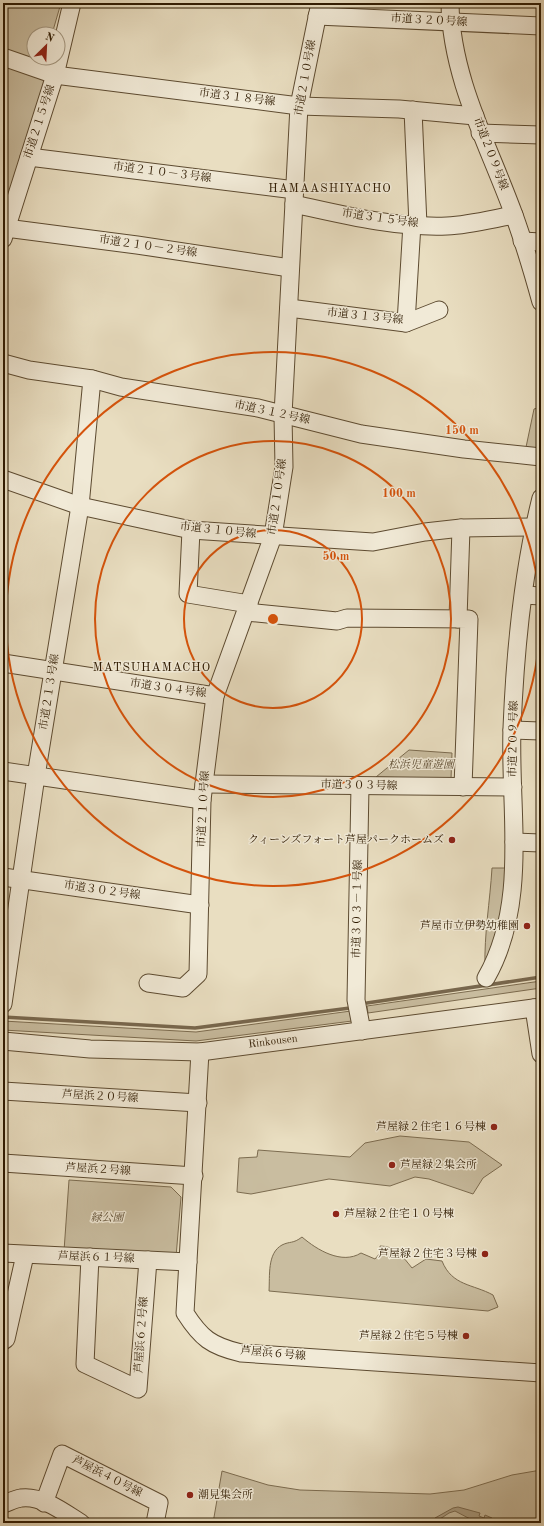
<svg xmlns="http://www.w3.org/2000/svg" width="544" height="1526" font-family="'Old Standard TT','Noto Serif JP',serif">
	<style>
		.green { fill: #c9bda0; stroke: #7c6c50 }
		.water { fill: #a99b80; stroke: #78674d }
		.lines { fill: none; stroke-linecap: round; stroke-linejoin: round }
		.stream { stroke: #78674d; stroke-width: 3.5 }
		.minor-casing { stroke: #5d4b31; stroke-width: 19 }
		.minor { stroke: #f1ead7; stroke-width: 17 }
		.ring { fill: none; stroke: #d5530b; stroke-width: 2 }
		.poi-dot { fill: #8f2418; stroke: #f1ead7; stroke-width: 1.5 }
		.labels { text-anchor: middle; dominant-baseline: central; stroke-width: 3; stroke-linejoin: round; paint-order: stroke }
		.street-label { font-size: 11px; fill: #2e1a01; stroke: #f1ead7 }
		.park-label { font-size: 11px; font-style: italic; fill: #5c4b31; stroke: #f1ead7 }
		.poi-label { font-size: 11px; fill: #2e1a01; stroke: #f1ead7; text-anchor: end }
		.neighbourhood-label { font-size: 12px; letter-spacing: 1px; fill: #2e1a01; stroke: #f1ead7 }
		.centre { fill: #d5530b; stroke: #f1ead7; stroke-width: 2 }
		.ring-label { font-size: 12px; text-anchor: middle; font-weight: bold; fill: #d5530b; stroke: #f1ead7; stroke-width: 3; stroke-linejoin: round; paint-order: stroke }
	</style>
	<rect width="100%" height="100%" fill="#e9dec1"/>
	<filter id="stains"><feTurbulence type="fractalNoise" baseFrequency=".005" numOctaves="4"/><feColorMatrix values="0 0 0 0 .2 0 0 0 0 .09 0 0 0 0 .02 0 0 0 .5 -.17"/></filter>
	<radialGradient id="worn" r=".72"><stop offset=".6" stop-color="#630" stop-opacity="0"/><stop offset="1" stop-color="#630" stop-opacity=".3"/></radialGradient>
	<g class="green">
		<path d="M3,3H61L52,34H34V58H45L44,63L3,50Z"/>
		<path d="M3,62L49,77L3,218Z"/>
		<path d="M538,403L541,404V451L525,452L534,409L537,408Z"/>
		<path d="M409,750L452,753L451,779L376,777Z"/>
		<path d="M492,868H507L504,919L485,967C484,935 490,901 492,868Z"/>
		<path d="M541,981V988L368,1013L367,1006Z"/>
		<path d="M351,1011L352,1021L196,1041L3,1030V1021L196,1032Z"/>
		<path d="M400,1136L469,1142L502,1165L483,1178L473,1194L429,1179L415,1177L390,1186L329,1179L251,1194L237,1192L239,1158L257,1157L258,1150L350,1157L365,1143Z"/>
		<path d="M69,1180L171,1187L181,1197L176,1257L64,1251Z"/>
		<path d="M302,1237C317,1250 342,1265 361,1253L375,1259L381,1252L380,1246C396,1246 403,1257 412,1268L426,1259L442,1261C452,1286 473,1284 493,1295L498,1307L488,1311L269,1291C270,1276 267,1253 282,1245C290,1241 293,1244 302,1237Z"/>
		<path d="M541,1470V1523H213L222,1471L268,1485L300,1490L430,1494L464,1490L512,1475Z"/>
	</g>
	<path class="water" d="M458,1507L480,1513L479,1516L484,1518L485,1515L492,1518L490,1523H483V1520L477,1519L474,1521L455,1511L449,1513L437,1521L435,1518L453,1508Z"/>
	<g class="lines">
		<g class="stream">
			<path d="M367,1003L541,977"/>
			<path d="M3,1017L195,1028L350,1008"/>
		</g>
		<g class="minor-casing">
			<g id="minor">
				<path d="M450,3C451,78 489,146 514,215C524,243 533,273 541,302"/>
				<path d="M317,16L541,26"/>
				<path d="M3,57L55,75L299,106L399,109L475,116"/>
				<path d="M413,110L418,225"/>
				<path d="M480,133L541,135"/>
				<path d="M29,157L295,190"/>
				<path d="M294,204C344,215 395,228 447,226C469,225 492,219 514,215"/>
				<path d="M6,228L137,245L290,268"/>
				<path d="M3,239L55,75L72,3"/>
				<path d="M522,241L541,242"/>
				<path d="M289,308L406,323L439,310"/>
				<path d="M406,323L412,224"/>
				<path d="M3,363L29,370L92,379L121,387L258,408L361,434L464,449L541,457"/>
				<path d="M3,479L80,506L191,530L373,542L425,532L461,528L534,527"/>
				<path d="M191,530L188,594L249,604"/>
				<path d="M524,595L541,596"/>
				<path d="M246,612L337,621L347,618L469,619L463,787"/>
				<path d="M458,619L461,528"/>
				<path d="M3,663L215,696"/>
				<path d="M512,730L541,731"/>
				<path d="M3,771L202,800"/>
				<path d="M204,784L513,787"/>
				<path d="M360,786L356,1000L362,1031"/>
				<path d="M514,842L541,843"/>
				<path d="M3,877L200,905"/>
				<path d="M486,978C529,903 509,811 512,728C515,654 523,570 541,498"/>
				<path d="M148,983L183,988L198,974L202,800L215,696L273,536L284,467L283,415L299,106L320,3"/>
				<path d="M3,1004L36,776L80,506L92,379"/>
				<path d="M534,1008L541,1054"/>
				<path d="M3,1041L90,1049L200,1052L541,1007"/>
				<path d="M200,1052L185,1313C201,1338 211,1346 241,1353L541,1373"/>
				<path d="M3,1091L198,1103"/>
				<path d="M3,1163L194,1176"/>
				<path d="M3,1253L188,1262"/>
				<path d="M90,1257L85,1364L138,1389L148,1260"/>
				<path d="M3,1341L6,1339L25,1255"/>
				<path d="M44,1503L62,1454L159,1503L155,1523"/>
				<path d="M3,1504C9,1502 15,1499 21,1498C42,1495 65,1513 81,1523"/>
			</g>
		</g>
		<use href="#minor" class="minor"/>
	</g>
	<g class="ring">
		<circle cx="273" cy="619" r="89"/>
		<circle cx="273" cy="619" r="178"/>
		<circle cx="273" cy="619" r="267"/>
	</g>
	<g class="poi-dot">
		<circle cx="452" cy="840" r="4"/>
		<circle cx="527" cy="926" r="4"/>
		<circle cx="494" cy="1127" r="4"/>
		<circle cx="392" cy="1165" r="4"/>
		<circle cx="336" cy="1214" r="4"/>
		<circle cx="485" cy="1254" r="4"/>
		<circle cx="466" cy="1336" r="4"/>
		<circle cx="190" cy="1495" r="4"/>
	</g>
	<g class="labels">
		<g class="street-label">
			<text transform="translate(429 21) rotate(3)">市道３２０号線</text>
			<text transform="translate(306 78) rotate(-80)">市道２１０号線</text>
			<text transform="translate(237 98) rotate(7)">市道３１８号線</text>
			<text transform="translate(40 122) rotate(-72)">市道２１５号線</text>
			<text transform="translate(490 154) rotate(69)">市道２０９号線</text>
			<text transform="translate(162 173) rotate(7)">市道２１０－３号線</text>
			<text transform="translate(380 219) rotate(8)">市道３１５号線</text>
			<text transform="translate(148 247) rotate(8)">市道２１０－２号線</text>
			<text transform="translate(365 317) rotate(6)">市道３１３号線</text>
			<text transform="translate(272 413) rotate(12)">市道３１２号線</text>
			<text transform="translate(278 497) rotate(-82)">市道２１０号線</text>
			<text transform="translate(218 531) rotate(6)">市道３１０号線</text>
			<text transform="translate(168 689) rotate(8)">市道３０４号線</text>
			<text transform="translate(50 692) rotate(-81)">市道２１３号線</text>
			<text transform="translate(514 739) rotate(-89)">市道２０９号線</text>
			<text transform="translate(359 786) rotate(1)">市道３０３号線</text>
			<text transform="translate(204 809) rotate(-87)">市道２１０号線</text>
			<text transform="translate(102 891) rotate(8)">市道３０２号線</text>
			<text transform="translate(358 909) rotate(-89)">市道３０３－１号線</text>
			<text transform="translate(273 1042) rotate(-7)">Rinkousen</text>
			<text transform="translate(100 1097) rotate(3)">芦屋浜２０号線</text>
			<text transform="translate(98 1170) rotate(3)">芦屋浜２号線</text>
			<text transform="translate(96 1258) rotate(2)">芦屋浜６１号線</text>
			<text transform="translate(142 1335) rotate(-86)">芦屋浜６２号線</text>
			<text transform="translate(273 1354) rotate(5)">芦屋浜６号線</text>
			<text transform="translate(107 1477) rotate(27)">芦屋浜４０号線</text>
		</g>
		<g class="park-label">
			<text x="421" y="765">松浜児童遊園</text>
			<text x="107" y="1218">緑公園</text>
		</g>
		<g class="poi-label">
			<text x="444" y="840">クィーンズフォート芦屋パークホームズ</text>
			<text x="519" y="926">芦屋市立伊勢幼稚園</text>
			<text x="486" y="1127">芦屋緑２住宅１６号棟</text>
			<text x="400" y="1165" text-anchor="start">芦屋緑２集会所</text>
			<text x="344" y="1214" text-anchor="start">芦屋緑２住宅１０号棟</text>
			<text x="477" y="1254">芦屋緑２住宅３号棟</text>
			<text x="458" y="1336">芦屋緑２住宅５号棟</text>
			<text x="198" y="1495" text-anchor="start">潮見集会所</text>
		</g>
		<g class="neighbourhood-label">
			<text x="330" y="189">HAMAASHIYACHO</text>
			<text x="152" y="668">MATSUHAMACHO</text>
		</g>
	</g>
	<circle cx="273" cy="619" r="6" class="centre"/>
	<g class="ring-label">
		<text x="462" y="434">150 m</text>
		<text x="399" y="497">100 m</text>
		<text x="336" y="560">50 m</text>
	</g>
	<rect width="544" height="1526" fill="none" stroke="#e9dec1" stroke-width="16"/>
	<rect x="4" y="4" width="536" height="1518" fill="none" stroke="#2e1a01" stroke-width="2"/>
	<rect x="8" y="8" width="528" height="1510" fill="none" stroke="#2e1a01"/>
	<g transform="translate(46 46) rotate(24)"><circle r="19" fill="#f1ead7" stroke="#a39781"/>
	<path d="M0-3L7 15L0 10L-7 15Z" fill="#8f2418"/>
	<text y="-6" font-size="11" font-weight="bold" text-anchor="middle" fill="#2e1a01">N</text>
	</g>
	<rect width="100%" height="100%" filter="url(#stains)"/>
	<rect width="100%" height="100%" fill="url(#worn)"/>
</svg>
